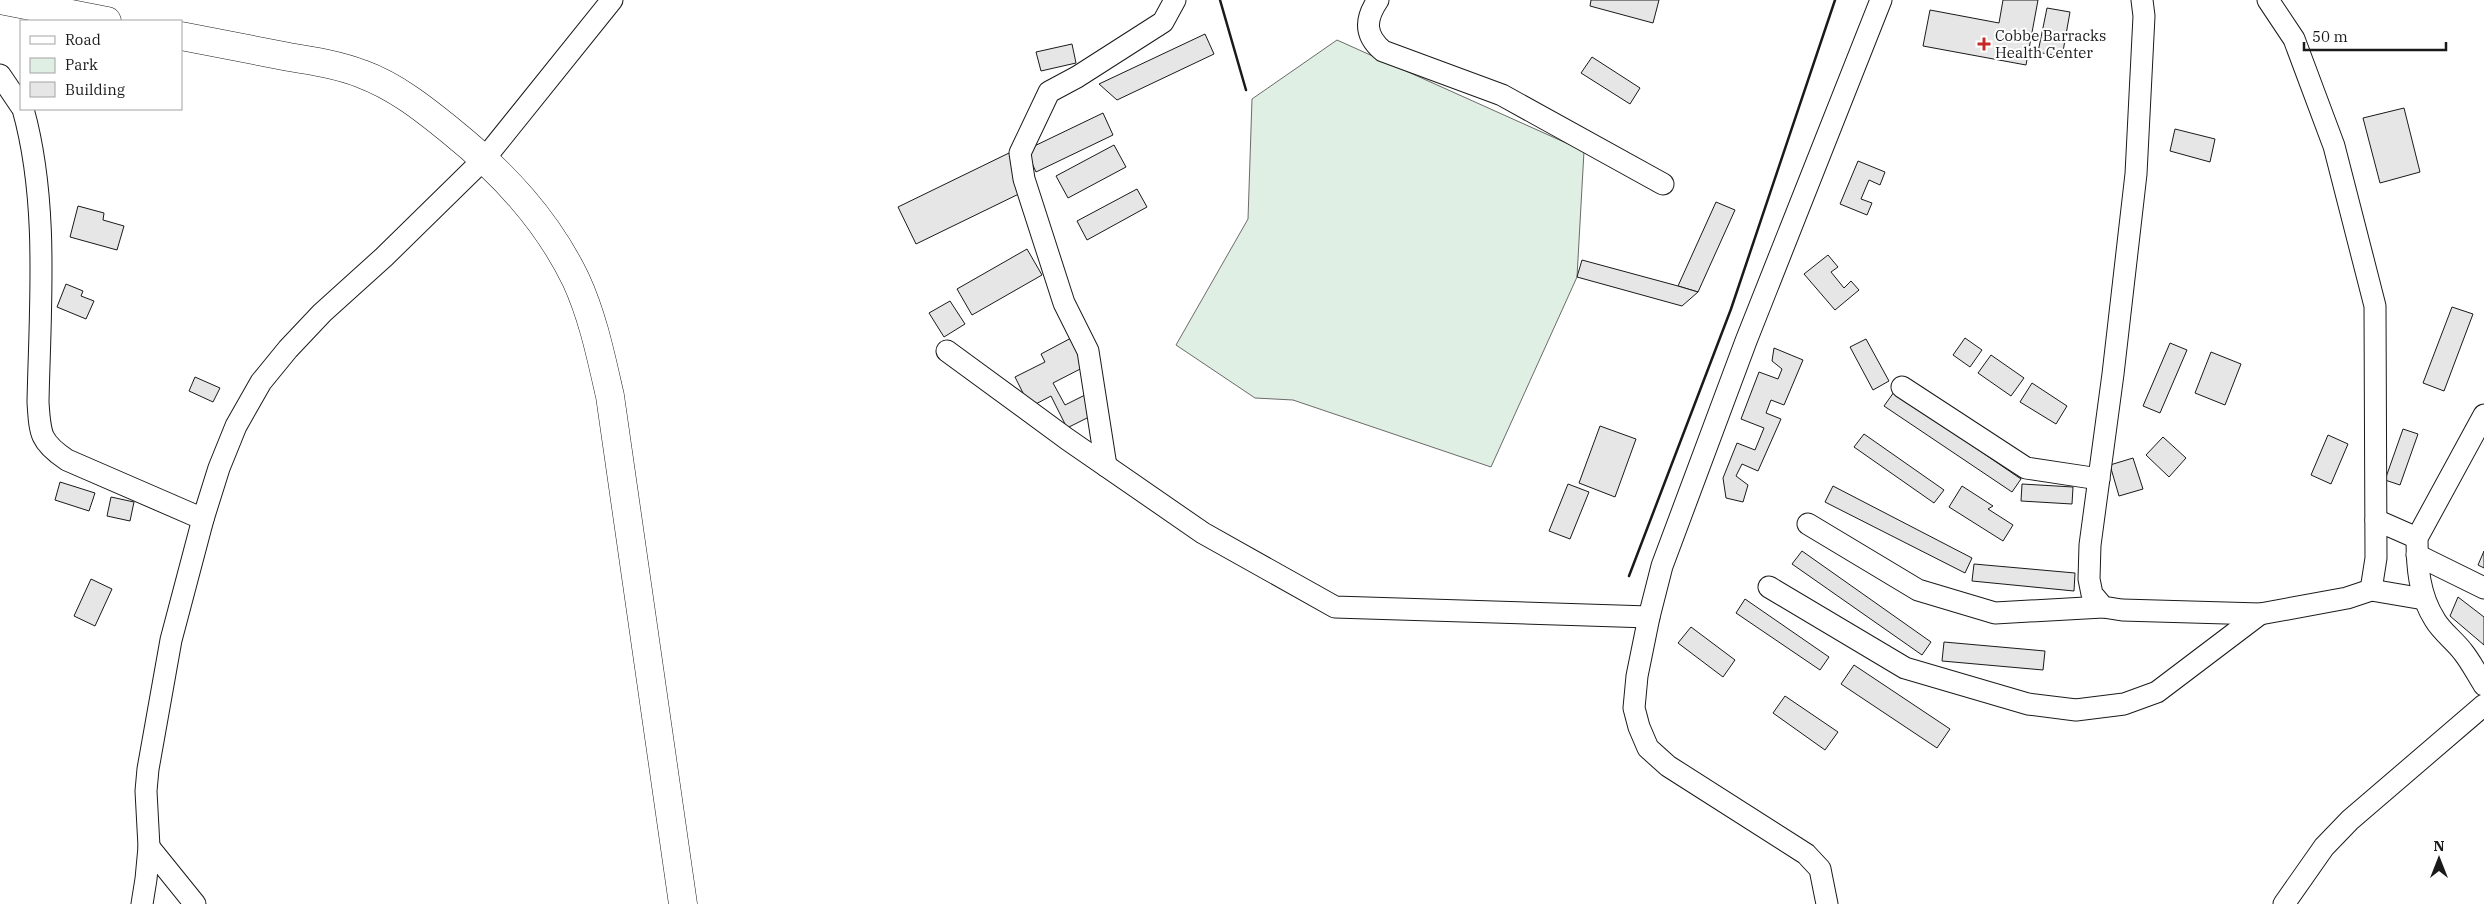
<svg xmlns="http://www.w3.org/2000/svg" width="2484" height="904" font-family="'IBM Plex Serif',serif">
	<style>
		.green { fill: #e0efe3; stroke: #6a6a6a }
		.building { fill: #e6e6e6; stroke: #1a1a1a }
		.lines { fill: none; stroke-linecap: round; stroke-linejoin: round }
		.minor-casing { stroke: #1a1a1a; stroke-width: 23 }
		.major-casing { stroke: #1a1a1a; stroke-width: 29 }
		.minor { stroke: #fff; stroke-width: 21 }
		.major { stroke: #fff; stroke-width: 28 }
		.wall { stroke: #1a1a1a; stroke-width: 2.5 }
		.poi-dot { fill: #c62828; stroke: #fff; stroke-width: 2 }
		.labels { text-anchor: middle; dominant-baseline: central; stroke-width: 4; stroke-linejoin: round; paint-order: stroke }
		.poi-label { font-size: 15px; fill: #1a1a1a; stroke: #fff; text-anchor: start }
	</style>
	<rect width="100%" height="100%" fill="#fff"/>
	<path class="green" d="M1337,40L1584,151L1577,277L1491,467L1293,400L1255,398L1176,345L1248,219L1252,99Z"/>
	<g class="building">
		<path d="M1591,0H1659L1653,23L1590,6Z"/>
		<path d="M2003,0H2038L2026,65L1923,46L1930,10L1999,23Z"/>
		<path d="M2047,8L2070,12L2062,57L2038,52Z"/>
		<path d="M1205,34L1214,54L1117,100L1099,84Z"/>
		<path d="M1072,44L1076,63L1041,71L1036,52Z"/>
		<path d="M1592,57L1640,88L1630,104L1581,73Z"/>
		<path d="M2404,108L2420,172L2380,183L2363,118Z"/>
		<path d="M1103,113L1113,135L1036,172L1026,150Z"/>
		<path d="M2175,129L2215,139L2210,162L2170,151Z"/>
		<path d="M1114,145L1126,167L1068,198L1056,176Z"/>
		<path d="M1009,153L1027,190L916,244L898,207Z"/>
		<path d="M1858,161L1885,172L1880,185L1869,180L1861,199L1872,203L1867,215L1840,204Z"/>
		<path d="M1137,189L1147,207L1087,240L1077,221Z"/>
		<path d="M1716,202L1735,210L1698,292L1678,286Z"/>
		<path d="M78,206L104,213L103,220L124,226L117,250L70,237Z"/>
		<path d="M1027,249L1042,275L972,315L957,289Z"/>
		<path d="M1828,255L1838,267L1831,272L1844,288L1851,281L1859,290L1835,310L1804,274Z"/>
		<path d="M1582,260L1678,286L1698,292L1682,306L1577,277Z"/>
		<path d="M66,284L83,291L81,296L94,301L86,319L57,307Z"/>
		<path d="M950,301L965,324L944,337L929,313Z"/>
		<path d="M2452,307L2473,314L2444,391L2423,383Z"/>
		<path d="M1073,337L1088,365L1053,383L1065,405L1085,395L1095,414L1067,428L1051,396L1030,407L1015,377L1045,362L1041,354Z"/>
		<path d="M1965,338L1982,350L1970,367L1953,355Z"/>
		<path d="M1866,339L1889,381L1873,390L1850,347Z"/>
		<path d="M2170,343L2187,350L2160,413L2143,406Z"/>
		<path d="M1774,348L1803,360L1784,405L1771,400L1766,413L1781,419L1758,471L1742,464L1736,476L1748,485L1743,502L1726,498L1723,478L1737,443L1755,450L1764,428L1741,419L1759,372L1778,379L1782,369L1772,361Z"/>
		<path d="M2211,352L2241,364L2225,405L2195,393Z"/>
		<path d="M1991,355L2024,378L2011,396L1978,373Z"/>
		<path d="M195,377L220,388L213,402L189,391Z"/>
		<path d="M2032,383L2067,406L2056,424L2020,402Z"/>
		<path d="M1894,392L2021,479L2012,492L1884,406Z"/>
		<path d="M1600,426L1636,439L1615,497L1579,483Z"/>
		<path d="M2403,429L2418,434L2400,485L2385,480Z"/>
		<path d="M1864,434L1944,490L1934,503L1854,447Z"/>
		<path d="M2328,435L2348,444L2331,484L2311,475Z"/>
		<path d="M2163,437L2186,458L2169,477L2146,455Z"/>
		<path d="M2133,458L2143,489L2119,496L2110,465Z"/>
		<path d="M60,482L95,493L89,511L55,500Z"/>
		<path d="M1568,484L1589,492L1570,539L1549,531Z"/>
		<path d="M2022,484L2073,487L2072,504L2021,501Z"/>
		<path d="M1833,486L1972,558L1965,573L1825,502Z"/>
		<path d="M1962,486L1993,506L1988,509L2013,525L2003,541L1949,507Z"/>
		<path d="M111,497L134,502L130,521L107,516Z"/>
		<path d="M1802,551L1931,642L1922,655L1792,564Z"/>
		<path d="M2484,551V568L2478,565Z"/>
		<path d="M1974,564L2075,573L2074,591L1972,581Z"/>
		<path d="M91,579L112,589L95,626L74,616Z"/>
		<path d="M2458,597L2484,617V645L2450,616Z"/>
		<path d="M1745,599L1829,657L1820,670L1736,613Z"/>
		<path d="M1691,627L1735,660L1723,677L1678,643Z"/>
		<path d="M1944,642L2045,651L2043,670L1942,661Z"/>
		<path d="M1854,665L1950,729L1937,748L1841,684Z"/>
		<path d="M1785,696L1838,732L1825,750L1773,713Z"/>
	</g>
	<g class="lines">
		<g class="minor-casing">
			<g id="minor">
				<path d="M1378,0C1365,19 1364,35 1383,51L1502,95L1663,184"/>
				<path d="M2142,0L2144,16L2136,174L2113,374L2090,545L2089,579L2092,594L2103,607L2122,610L2260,614L2347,598L2371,590L2424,599"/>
				<path d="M2268,0L2294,39L2334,146L2375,306L2376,558L2371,590"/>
				<path d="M0,75L21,106"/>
				<path d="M23,109C49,202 40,306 38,402C40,434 40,442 67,460L203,519"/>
				<path d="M947,351L1067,439L1203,533L1335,607L1649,617"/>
				<path d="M1902,387L2026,468L2099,479"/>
				<path d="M2484,415L2417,538C2417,567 2419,595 2435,620C2442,632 2455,641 2463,652C2471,662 2477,674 2484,685"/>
				<path d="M1106,466L1088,351L1064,303L1024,179L1020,153L1049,92L1077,77L1163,22L1175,0"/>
				<path d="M2376,520L2417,538"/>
				<path d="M1808,524L1918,590L1995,613L2103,607"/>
				<path d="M2417,555L2484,588"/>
				<path d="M1769,587L1905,668L2028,704L2076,710L2124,704L2157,692L2260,614"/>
				<path d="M149,847L195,904"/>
				<path d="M142,904L146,879L149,847L146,791L148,769L171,640L203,519L219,468L236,426L261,382L288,349L322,313L384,257L485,158L612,0"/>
				<path d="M1827,904L1820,869L1806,854L1668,766L1648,748L1639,727L1634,708L1637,676L1649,617L1662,566L1746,341L1881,0"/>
				<path d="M2284,904L2324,847L2350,820L2484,705"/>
			</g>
		</g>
		<g class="major-casing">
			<g id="major">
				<path d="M0,0L107,21"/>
				<path d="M181,36C217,43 253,50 289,57C314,61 339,65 362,74C395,86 424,109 451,131C503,173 547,220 576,280C593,317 601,357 610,396L683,904"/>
			</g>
		</g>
		<use href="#minor" class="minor"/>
		<use href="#major" class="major"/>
		<g class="wall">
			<path d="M1220,0L1246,90"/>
			<path d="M1629,576L1731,309L1835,0"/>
		</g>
	</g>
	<path class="poi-dot" d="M1981.5 36.5h5v5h5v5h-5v5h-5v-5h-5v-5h5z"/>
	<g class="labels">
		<g class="poi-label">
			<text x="1995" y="35">Cobbe Barracks<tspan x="1995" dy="17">Health Center</tspan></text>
		</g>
	</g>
	<rect x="20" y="20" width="162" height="90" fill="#ffffff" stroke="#a3a3a3"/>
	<rect x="30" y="36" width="25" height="8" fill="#ffffff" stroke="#a3a3a3"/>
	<text x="65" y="45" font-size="15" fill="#1a1a1a">Road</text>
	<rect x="30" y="58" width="25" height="15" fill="#e0efe3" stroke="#a3a3a3"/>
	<text x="65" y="70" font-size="15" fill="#1a1a1a">Park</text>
	<rect x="30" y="82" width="25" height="15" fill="#e6e6e6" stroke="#a3a3a3"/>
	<text x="65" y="95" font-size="15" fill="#1a1a1a">Building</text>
	<g transform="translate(2439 859)" stroke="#ffffff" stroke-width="4" paint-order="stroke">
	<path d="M0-4L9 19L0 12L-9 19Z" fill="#1a1a1a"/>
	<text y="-8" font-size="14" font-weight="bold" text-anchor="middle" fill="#1a1a1a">N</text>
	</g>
	<path d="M2304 42v8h142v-8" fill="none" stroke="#1a1a1a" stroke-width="2.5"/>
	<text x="2312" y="42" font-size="15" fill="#1a1a1a" stroke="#ffffff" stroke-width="4" paint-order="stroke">50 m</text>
</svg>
